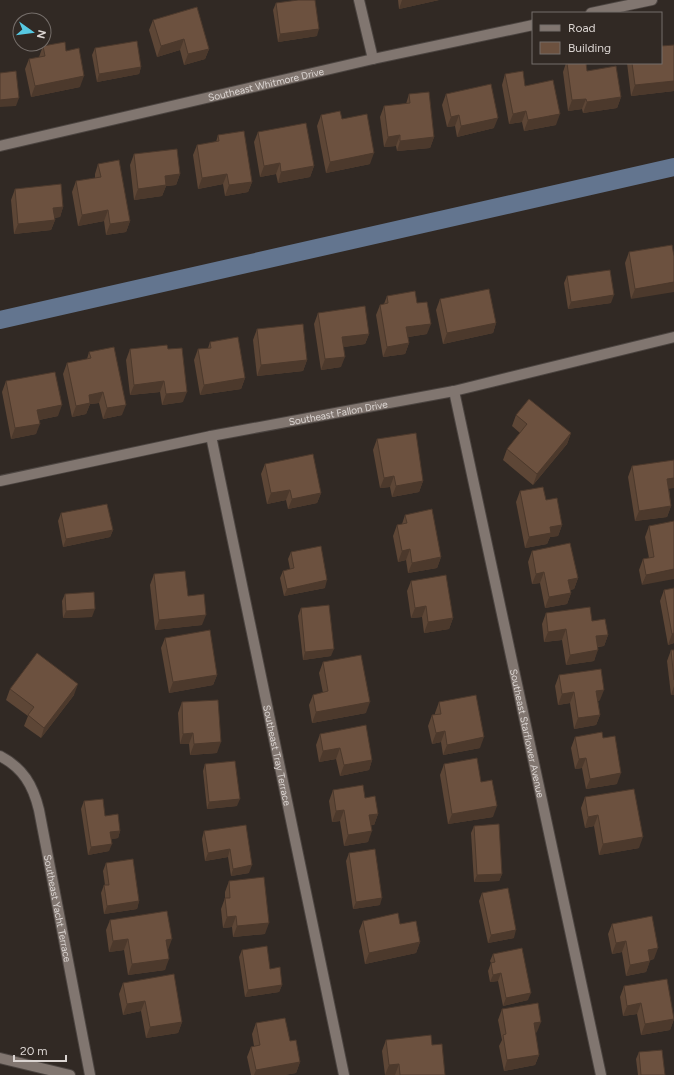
<svg xmlns="http://www.w3.org/2000/svg" width="674" height="1075" font-family="Figtree,sans-serif">
	<style>
		.lines { fill: none; stroke-linecap: round; stroke-linejoin: round }
		.canal { stroke: #63758f; stroke-width: 18 }
		.minor-casing { stroke: #4b4440; stroke-width: 12 }
		.minor { stroke: #817670; stroke-width: 10 }
		.wall { fill: #5d4636 }
		.shaded-wall { fill: #4c392c }
		.building { fill: #6c513f; stroke: #4c392c }
		.labels { text-anchor: middle; dominant-baseline: central; stroke-width: 3; stroke-linejoin: round; paint-order: stroke }
		.street-label { font-size: 10px; fill: #dbd5d2; stroke: #312924 }
	</style>
	<rect width="100%" height="100%" fill="#312924"/>
	<g class="lines">
		<path class="canal" d="M0,320L674,167"/>
		<g class="minor-casing">
			<g id="minor">
				<path d="M359,0L373,59"/>
				<path d="M591,13L652,0"/>
				<path id="s1" d="M0,146L373,59L533,25"/>
				<path id="s2" d="M454,391L601,1075"/>
				<path id="s3" d="M211,436L344,1075"/>
				<path id="s4" d="M0,481L211,436L454,391L674,337"/>
				<path id="s5" d="M0,756C23,768 33,785 39,810L90,1075"/>
				<path d="M0,1058L70,1075"/>
			</g>
		</g>
		<use href="#minor" class="minor"/>
	</g>
	<g class="wall">
		<path d="M398,0H439L399,9Z"/>
		<path d="M276,3L317,36L278,42L273,10Z"/>
		<path d="M153,20L209,49L205,59L184,65L180,50L157,57L149,30Z"/>
		<path d="M674,45V91L631,96L627,63H661Z"/>
		<path d="M43,46L66,51L80,87L31,97L25,69L29,59L39,57Z"/>
		<path d="M95,48L141,67L139,74L97,82L92,55Z"/>
		<path d="M566,63H586L587,71L621,97L617,108L583,113L582,109L568,111L563,72Z"/>
		<path d="M505,74L525,86L556,125L524,131L522,122L509,124L502,85Z"/>
		<path d="M409,94L434,137L430,148L397,151L396,146L384,147L380,117L384,106L406,104Z"/>
		<path d="M446,94L494,128L457,137L455,126L447,127L442,105Z"/>
		<path d="M321,115L342,119L370,164L326,173L317,126Z"/>
		<path d="M258,132L314,166L310,177L278,183L276,174L260,177L254,142Z"/>
		<path d="M218,135L252,182L248,192L225,196L223,184L198,189L193,155L197,145L216,142Z"/>
		<path d="M134,154L180,174L176,185L166,186L162,196L134,200L130,165Z"/>
		<path d="M98,164L130,221L126,232L106,235L104,221L78,226L72,192L76,181L95,178V174Z"/>
		<path d="M15,189L63,207L60,217L54,218L55,220L51,230L14,234L11,200Z"/>
		<path d="M672,245L631,299L625,263L629,252Z"/>
		<path d="M567,276L611,303L568,309L564,283Z"/>
		<path d="M387,296L417,303L427,334L408,337L409,343L405,354L383,357L376,315L380,305L384,304Z"/>
		<path d="M440,299L496,323L493,333L443,344L436,310Z"/>
		<path d="M318,313L369,334L365,344L343,347L341,367L321,370L314,324Z"/>
		<path d="M257,329L307,360L303,371L257,376L253,340Z"/>
		<path d="M210,342L245,378L241,389L200,395L194,360L198,349L208,348Z"/>
		<path d="M130,349H168L183,402L162,405L160,392L130,395L126,360Z"/>
		<path d="M89,352L122,415L103,419L99,403L90,404L86,414L72,417L63,374L67,363L87,359Z"/>
		<path d="M6,381L58,416L39,420L36,434L11,439L2,392Z"/>
		<path d="M516,415L571,433L567,444L533,485L503,460L507,449L520,433L512,426Z"/>
		<path d="M377,439L423,481L419,492L392,497L390,487L380,488L373,450Z"/>
		<path d="M265,464L321,493L317,503L288,509L286,500L267,504L261,474Z"/>
		<path d="M632,466L669,489L671,506L667,517L635,521L628,477Z"/>
		<path d="M520,491L546,500L562,525L558,536L550,537L547,544L525,548L516,502Z"/>
		<path d="M61,513L113,530L110,537L63,547L58,521Z"/>
		<path d="M405,515L441,557L437,568L408,573L406,560L398,562L393,536L397,525L402,524Z"/>
		<path d="M674,521L642,585L639,570L643,559L649,558L645,537L649,526Z"/>
		<path d="M532,551L578,578L574,589L570,590L571,593L567,604L545,608L540,583L532,584L528,562Z"/>
		<path d="M291,552L325,588L284,596L280,578L283,571L290,569L288,559Z"/>
		<path d="M154,574L188,596L202,625L155,630L150,585Z"/>
		<path d="M411,581L453,618L449,629L424,633L422,617L411,618L407,591Z"/>
		<path d="M674,588V643L668,645L660,601L664,590Z"/>
		<path d="M65,594L92,617L63,618L62,601Z"/>
		<path d="M301,608L331,656L303,660L298,616Z"/>
		<path d="M546,613L592,621L608,635L604,646L598,647L594,661L566,665L562,640L544,642L542,624Z"/>
		<path d="M165,638L217,675L213,685L169,693L161,648Z"/>
		<path d="M671,650H674V695H671L667,661Z"/>
		<path d="M323,662L366,713L312,723L309,705L313,695L323,693L319,673Z"/>
		<path d="M559,675L600,700L598,701L600,715L596,725L574,729L570,703L558,705L555,686Z"/>
		<path d="M10,689L74,695L41,738L24,726L28,716L6,700Z"/>
		<path d="M182,702L217,753L190,755L189,744H180L178,713Z"/>
		<path d="M439,702L480,748L443,755L441,742L432,744L428,726L432,715H435V713Z"/>
		<path d="M320,734L372,760L369,770L340,776L336,759L319,762L316,745Z"/>
		<path d="M575,737L617,784L586,789L582,768L575,769L571,748Z"/>
		<path d="M205,764L237,806L207,809L203,771Z"/>
		<path d="M444,764L481,782L493,817L448,824L440,775Z"/>
		<path d="M333,790L365,798L378,814L374,825H371L368,842L344,846L340,821L332,822L329,801Z"/>
		<path d="M585,797L639,848L599,855L594,826L585,828L581,808Z"/>
		<path d="M84,801L105,816L120,831L118,838L111,839L109,851L88,855L81,809Z"/>
		<path d="M246,825L249,873L231,876L228,857L205,861L202,839L204,831Z"/>
		<path d="M474,826L502,874L499,881L474,882L471,833Z"/>
		<path d="M349,853L380,905L353,909L346,861Z"/>
		<path d="M106,863L139,901L137,909L104,914L101,893L104,885H105L103,871Z"/>
		<path d="M229,881L265,934L233,937L232,927L223,928L221,909L225,898V892Z"/>
		<path d="M482,893L514,938L488,943L479,901Z"/>
		<path d="M110,920L168,950L165,970L128,975L124,950L109,952L106,930Z"/>
		<path d="M363,921L400,924L420,942L416,953L365,964L359,931Z"/>
		<path d="M612,924L654,959L650,960L646,972L626,976L622,952L612,954L608,934Z"/>
		<path d="M242,950L282,985L279,992L245,997L239,957Z"/>
		<path d="M493,954L528,1000L503,1006L498,981L490,982L488,971L491,963L490,961Z"/>
		<path d="M123,983L182,1022L178,1033L146,1038L141,1011L123,1015L119,994Z"/>
		<path d="M624,986L674,1019L670,1030L641,1035L637,1014L623,1016L620,997Z"/>
		<path d="M502,1009L537,1032L535,1033L539,1055L535,1065L504,1071L499,1046L502,1040L498,1020Z"/>
		<path d="M256,1023L290,1041L300,1062L296,1073L284,1075H251L247,1057L251,1047L254,1046L252,1034Z"/>
		<path d="M386,1040L432,1045L445,1075H385L382,1051Z"/>
		<path d="M639,1052L665,1075H638L636,1059Z"/>
	</g>
	<g class="shaded-wall">
		<path d="M402,0H439L399,9Z"/>
		<path d="M319,29L317,36L278,42L280,34Z"/>
		<path d="M184,39L180,50L157,57L161,46Z"/>
		<path d="M209,49L205,59L184,65L188,54Z"/>
		<path d="M141,67L139,74L97,82L99,74Z"/>
		<path d="M84,76L80,87L31,97L35,86Z"/>
		<path d="M674,81V91L631,96L635,85Z"/>
		<path d="M621,97L617,108L583,113L587,102Z"/>
		<path d="M19,98L16,106L0,107V100Z"/>
		<path d="M586,99L582,109L568,111L572,100Z"/>
		<path d="M526,111L522,122L509,124L513,114Z"/>
		<path d="M560,114L556,125L524,131L528,120Z"/>
		<path d="M459,115L455,126L447,127L451,117Z"/>
		<path d="M498,118L494,128L457,137L461,126Z"/>
		<path d="M400,135L396,146L384,147L388,137Z"/>
		<path d="M434,137L430,148L397,151L400,141Z"/>
		<path d="M374,153L370,164L326,173L330,162Z"/>
		<path d="M280,163L276,174L260,177L264,166Z"/>
		<path d="M314,166L310,177L278,183L281,172Z"/>
		<path d="M180,174L176,185L166,186L162,196L134,200L138,189L165,176Z"/>
		<path d="M227,174L223,184L198,189L202,178Z"/>
		<path d="M252,182L248,192L225,196L229,185Z"/>
		<path d="M63,207L60,217L50,218L53,208Z"/>
		<path d="M108,210L104,221L78,226L82,215Z"/>
		<path d="M55,220L51,230L14,234L18,224Z"/>
		<path d="M130,221L126,232L106,235L110,224Z"/>
		<path d="M674,282V292L631,299L635,289Z"/>
		<path d="M614,295L611,303L568,309L571,302Z"/>
		<path d="M496,323L493,333L443,344L447,333Z"/>
		<path d="M431,324L427,334L402,338L406,327Z"/>
		<path d="M369,334L365,344L338,348L342,337Z"/>
		<path d="M409,343L405,354L383,357L387,347Z"/>
		<path d="M345,357L341,367L321,370L325,359Z"/>
		<path d="M307,360L303,371L257,376L261,365Z"/>
		<path d="M245,378L241,389L200,395L204,385Z"/>
		<path d="M164,381L160,392L130,395L134,385Z"/>
		<path d="M103,392L99,403L90,404L86,414L72,417L76,406L89,395Z"/>
		<path d="M187,392L183,402L162,405L166,394Z"/>
		<path d="M62,405L58,416L34,421L37,410Z"/>
		<path d="M126,405L122,415L103,419L107,408Z"/>
		<path d="M40,424L36,434L11,439L15,428Z"/>
		<path d="M571,433L567,444L533,485L537,474Z"/>
		<path d="M394,476L390,487L380,488L384,478Z"/>
		<path d="M674,478V488L663,490L667,479Z"/>
		<path d="M423,481L419,492L392,497L396,486Z"/>
		<path d="M290,490L286,500L267,504L271,493Z"/>
		<path d="M321,493L317,503L288,509L292,499Z"/>
		<path d="M671,506L667,517L635,521L639,511Z"/>
		<path d="M562,525L558,536L550,537L547,544L525,548L529,537L550,527Z"/>
		<path d="M113,530L110,537L63,547L66,539Z"/>
		<path d="M410,549L406,560L398,562L402,551Z"/>
		<path d="M441,557L437,568L408,573L412,563Z"/>
		<path d="M674,569V579L642,585L646,575Z"/>
		<path d="M544,572L540,583L532,584L536,574Z"/>
		<path d="M578,578L574,589L565,591L568,580Z"/>
		<path d="M327,580L325,588L284,596L287,589Z"/>
		<path d="M571,593L567,604L545,608L549,597Z"/>
		<path d="M426,606L422,617L411,618L415,608Z"/>
		<path d="M95,609L92,617L63,618L66,611Z"/>
		<path d="M206,615L202,625L155,630L159,620Z"/>
		<path d="M453,618L449,629L424,633L428,622Z"/>
		<path d="M566,629L562,640L544,642L548,632Z"/>
		<path d="M674,633V643L668,645L672,634Z"/>
		<path d="M608,635L604,646L592,647L596,636Z"/>
		<path d="M334,649L331,656L303,660L305,652Z"/>
		<path d="M598,650L594,661L566,665L570,655Z"/>
		<path d="M217,675L213,685L169,693L173,682Z"/>
		<path d="M78,684L74,695L41,738L44,728Z"/>
		<path d="M674,686V695H671Z"/>
		<path d="M604,690L600,700L592,702L596,691Z"/>
		<path d="M574,692L570,703L558,705L562,694Z"/>
		<path d="M370,702L366,713L312,723L316,712Z"/>
		<path d="M600,715L596,725L574,729L578,718Z"/>
		<path d="M445,731L441,742L432,744L436,733Z"/>
		<path d="M193,733L189,744H180L183,734Z"/>
		<path d="M484,737L480,748L443,755L447,745Z"/>
		<path d="M221,742L217,753L190,755L194,744Z"/>
		<path d="M340,748L336,759L319,762L323,751Z"/>
		<path d="M586,758L582,768L575,769L579,759Z"/>
		<path d="M372,760L369,770L340,776L344,765Z"/>
		<path d="M621,773L617,784L586,789L590,779Z"/>
		<path d="M240,799L237,806L207,809L209,802Z"/>
		<path d="M497,806L493,817L448,824L452,814Z"/>
		<path d="M344,810L340,821L332,822L336,811Z"/>
		<path d="M378,814L374,825L365,826L369,815Z"/>
		<path d="M598,815L594,826L585,828L588,817Z"/>
		<path d="M120,831L118,838L108,840L110,832Z"/>
		<path d="M372,831L368,842L344,846L348,835Z"/>
		<path d="M643,837L639,848L599,855L603,844Z"/>
		<path d="M112,844L109,851L88,855L91,847Z"/>
		<path d="M230,849L228,857L205,861L208,853Z"/>
		<path d="M252,865L249,873L231,876L233,869Z"/>
		<path d="M502,874L499,881L474,882L477,875Z"/>
		<path d="M382,898L380,905L353,909L356,902Z"/>
		<path d="M139,901L137,909L104,914L107,906Z"/>
		<path d="M236,916L232,927L223,928L227,917Z"/>
		<path d="M269,923L265,934L233,937L237,926Z"/>
		<path d="M516,930L514,938L488,943L491,935Z"/>
		<path d="M128,939L124,950L109,952L113,941Z"/>
		<path d="M172,939L168,950L166,940Z"/>
		<path d="M626,941L622,952L612,954L616,943Z"/>
		<path d="M420,942L416,953L365,964L369,953Z"/>
		<path d="M658,948L654,959L644,961L648,950Z"/>
		<path d="M169,959L165,970L128,975L132,964Z"/>
		<path d="M650,961L646,972L626,976L630,965Z"/>
		<path d="M501,973L498,981L490,982L493,975Z"/>
		<path d="M282,985L279,992L245,997L248,990Z"/>
		<path d="M531,993L528,1000L503,1006L506,998Z"/>
		<path d="M145,1001L141,1011L123,1015L127,1004Z"/>
		<path d="M641,1003L637,1014L623,1016L627,1006Z"/>
		<path d="M674,1019L670,1030L641,1035L645,1024Z"/>
		<path d="M182,1022L178,1033L146,1038L150,1027Z"/>
		<path d="M541,1022L537,1032L530,1034L534,1023Z"/>
		<path d="M539,1055L535,1065L504,1071L507,1060Z"/>
		<path d="M300,1062L296,1073L284,1075H254L256,1070Z"/>
		<path d="M399,1064L395,1075H385L389,1065Z"/>
	</g>
	<g class="building">
		<path d="M298,0H315L319,29L280,34L276,3Z"/>
		<path d="M197,7L209,49L188,54L184,39L161,46L153,20Z"/>
		<path d="M137,41L141,67L99,74L95,48Z"/>
		<path d="M65,42L66,51L79,48L84,76L35,86L29,59L45,56L43,46Z"/>
		<path d="M674,45V81L635,85L632,63H661V46Z"/>
		<path d="M567,63H586L587,71L616,66L621,97L587,102L586,99L572,100Z"/>
		<path d="M16,71L19,98L0,100V73Z"/>
		<path d="M523,71L525,86L553,80L560,114L528,120L526,111L513,114L505,74Z"/>
		<path d="M491,84L498,118L461,126L459,115L451,117L446,94Z"/>
		<path d="M429,92L434,137L400,141V135L388,137L384,106L410,103L409,94Z"/>
		<path d="M340,111L342,119L367,114L374,153L330,162L321,115Z"/>
		<path d="M306,123L314,166L281,172L280,163L264,166L258,132Z"/>
		<path d="M244,131L252,182L229,185L227,174L202,178L197,145L219,141L218,135Z"/>
		<path d="M177,149L180,174L165,176L166,185L138,189L134,154Z"/>
		<path d="M119,160L130,221L110,224L108,210L82,215L76,181L101,177L98,164Z"/>
		<path d="M61,184L63,207L53,208L55,220L18,224L15,189Z"/>
		<path d="M672,245L674,256V282L635,289L629,252Z"/>
		<path d="M610,270L614,295L571,302L567,276Z"/>
		<path d="M489,289L496,323L447,333L440,299Z"/>
		<path d="M415,291L417,303L427,302L431,324L406,327L409,343L387,347L380,305L388,303L387,296Z"/>
		<path d="M365,306L369,334L342,337L345,357L325,359L318,313Z"/>
		<path d="M303,324L307,360L261,365L257,329Z"/>
		<path d="M238,337L245,378L204,385L198,349L211,348L210,342Z"/>
		<path d="M167,345L168,349L182,348L187,392L166,394L164,381L134,385L130,349Z"/>
		<path d="M114,347L126,405L107,408L103,392L89,395L90,403L76,406L67,363L91,358L89,352Z"/>
		<path d="M55,372L62,405L37,410L40,424L15,428L6,381Z"/>
		<path d="M529,399L571,433L537,474L507,449L527,424L516,415Z"/>
		<path d="M416,433L423,481L396,486L394,476L384,478L377,439Z"/>
		<path d="M313,454L321,493L292,499L290,490L271,493L265,464Z"/>
		<path d="M674,460V478L667,479L671,506L639,511L632,466Z"/>
		<path d="M543,487L546,500L557,498L562,525L550,527L551,533L529,537L520,491Z"/>
		<path d="M107,504L113,530L66,539L61,513Z"/>
		<path d="M432,509L441,557L412,563L410,549L402,551L397,525L407,523L405,515Z"/>
		<path d="M674,521V569L646,575L643,559L654,557L649,526Z"/>
		<path d="M570,543L578,578L568,580L571,593L549,597L544,572L536,574L532,551Z"/>
		<path d="M321,546L327,580L287,589L283,571L294,568L291,552Z"/>
		<path d="M185,571L188,596L204,594L206,615L159,620L154,574Z"/>
		<path d="M446,575L453,618L428,622L426,606L415,608L411,581Z"/>
		<path d="M674,588V633L672,634L664,590Z"/>
		<path d="M94,592L95,609L66,611L65,594Z"/>
		<path d="M329,605L334,649L305,652L301,608Z"/>
		<path d="M590,607L592,621L605,619L608,635L596,636L598,650L570,655L566,629L548,632L546,613Z"/>
		<path d="M210,630L217,675L173,682L165,638Z"/>
		<path d="M671,650H674V680Z"/>
		<path d="M37,653L78,684L44,728L28,715L34,707L10,689Z"/>
		<path d="M361,655L370,702L316,712L313,695L328,691L323,662Z"/>
		<path d="M601,669L604,690L596,691L600,715L578,718L574,692L562,694L559,675Z"/>
		<path d="M476,695L484,737L447,745L445,731L436,733L432,715L441,714L439,702Z"/>
		<path d="M218,700L221,742L194,744L193,733L183,734L182,702Z"/>
		<path d="M366,725L372,760L344,765L340,748L323,751L320,734Z"/>
		<path d="M602,732L603,738L615,736L621,773L590,779L586,758L579,759L575,737Z"/>
		<path d="M477,758L481,782L492,780L497,806L452,814L444,764Z"/>
		<path d="M235,761L240,799L209,802L205,764Z"/>
		<path d="M363,785L365,798L375,796L378,814L369,815L372,831L348,835L344,810L336,811L333,790Z"/>
		<path d="M634,789L643,837L603,844L598,815L588,817L585,797Z"/>
		<path d="M103,799L105,816L118,814L120,831L110,832L112,844L91,847L84,801Z"/>
		<path d="M499,824L502,874L477,875L474,826Z"/>
		<path d="M246,825L252,865L233,869L230,849L208,853L204,831Z"/>
		<path d="M375,849L382,898L356,902L349,853Z"/>
		<path d="M133,859L139,901L107,906L104,885H109L106,863Z"/>
		<path d="M264,877L269,923L237,926L236,916L227,917L225,898H230L229,881Z"/>
		<path d="M508,888L516,930L491,935L482,893Z"/>
		<path d="M167,911L172,939L166,940L169,959L132,964L128,939L113,941L110,920Z"/>
		<path d="M398,913L400,924L416,921L420,942L369,953L363,921Z"/>
		<path d="M652,916L658,948L648,950L650,961L630,965L626,941L616,943L612,924Z"/>
		<path d="M267,946L270,969L280,967L282,985L248,990L242,950Z"/>
		<path d="M522,948L531,993L506,998L501,973L493,975L491,963L495,962L493,954Z"/>
		<path d="M174,974L182,1022L150,1027L145,1001L127,1004L123,983Z"/>
		<path d="M667,979L674,1019L645,1024L641,1003L627,1006L624,986Z"/>
		<path d="M538,1003L541,1022L534,1023L539,1055L507,1060L503,1035L506,1034L502,1009Z"/>
		<path d="M285,1018L290,1041L296,1040L300,1062L256,1070L251,1047L260,1045L256,1023Z"/>
		<path d="M431,1035L432,1045L442,1044L445,1075H400L399,1064L389,1065L386,1040Z"/>
		<path d="M662,1050L665,1075H641L639,1052Z"/>
	</g>
	<g class="labels">
		<g class="street-label">
			<text stroke="none"><textPath href="#s1" startOffset="273">Southeast Whitmore Drive</textPath></text>
			<text stroke="none"><textPath href="#s4" startOffset="345">Southeast Fallon Drive</textPath></text>
			<text stroke="none"><textPath href="#s2" startOffset="350">Southeast Starflower Avenue</textPath></text>
			<text stroke="none"><textPath href="#s3" startOffset="326">Southeast Tray Terrace</textPath></text>
			<text stroke="none"><textPath href="#s5" startOffset="169">Southeast Yacht Terrace</textPath></text>
		</g>
	</g>
	<rect x="532" y="12" width="130" height="52" fill="#312924" stroke="#756e6a"/>
	<rect x="540" y="25" width="20" height="6" fill="#817670" stroke="#756e6a"/>
	<text x="568" y="32" font-size="12" fill="#dbd5d2">Road</text>
	<rect x="540" y="42" width="20" height="12" fill="#6c513f" stroke="#756e6a"/>
	<text x="568" y="52" font-size="12" fill="#dbd5d2">Building</text>
	<g transform="translate(32 32) rotate(104)"><circle r="19" fill="#312924" stroke="#756e6a"/>
	<path d="M0-3L7 15L0 10L-7 15Z" fill="#57c9e2"/>
	<text y="-6" font-size="11" font-weight="bold" text-anchor="middle" fill="#dbd5d2">N</text>
	</g>
	<path d="M14 1055v6h52v-6" fill="none" stroke="#dbd5d2" stroke-width="2"/>
	<text x="20" y="1055" font-size="12" fill="#dbd5d2" stroke="#312924" stroke-width="3" paint-order="stroke">20 m</text>
</svg>
